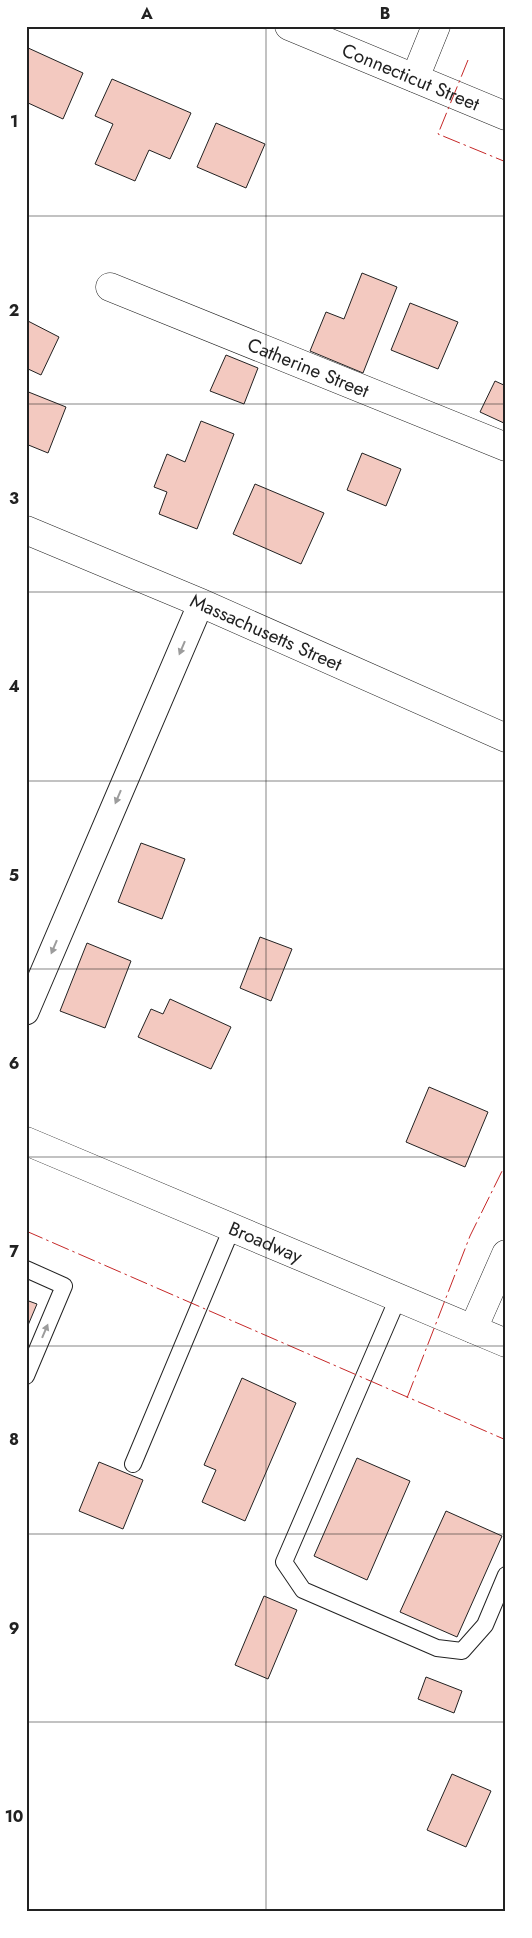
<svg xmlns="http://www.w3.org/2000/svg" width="532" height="1938" font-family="Jost,sans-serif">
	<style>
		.building { fill: #f3c9c0; stroke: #222 }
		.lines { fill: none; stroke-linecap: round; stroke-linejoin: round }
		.service-casing { stroke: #222; stroke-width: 18 }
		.pedestrian-casing { stroke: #222; stroke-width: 27 }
		.minor-casing { stroke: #222; stroke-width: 29 }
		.primary-casing { stroke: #222; stroke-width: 29 }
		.service { stroke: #fff; stroke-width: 16 }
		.pedestrian { stroke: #fff; stroke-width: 25 }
		.minor { stroke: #fff; stroke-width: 28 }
		.primary { stroke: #fff; stroke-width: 28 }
		.power { stroke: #c62828; stroke-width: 1; stroke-dasharray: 18 4 2.5 4; stroke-linecap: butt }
		.oneway { fill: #9c9c9c }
		.grid { fill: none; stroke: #222; stroke-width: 1; stroke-opacity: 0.55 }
		.labels { text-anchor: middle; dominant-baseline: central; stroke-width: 4; stroke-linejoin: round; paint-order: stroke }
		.street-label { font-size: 19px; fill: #222; stroke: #fff }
		.neatline { fill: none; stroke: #222; stroke-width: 2 }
		.grid-label { font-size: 16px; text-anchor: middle; font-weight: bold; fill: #222 }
	</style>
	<rect width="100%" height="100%" fill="#fff"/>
	<g class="building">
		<path d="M26,47L83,73L63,119L26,102Z"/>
		<path d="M112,79L191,113L170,159L149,150L135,181L95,164L113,124L95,116Z"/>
		<path d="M216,123L265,144L246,188L197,167Z"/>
		<path d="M362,273L397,287L363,373L310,351L326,312L344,319Z"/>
		<path d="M410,303L458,322L438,369L391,350Z"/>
		<path d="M26,320L59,337L41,375L26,368Z"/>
		<path d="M226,355L258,368L244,404L210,391Z"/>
		<path d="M495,381L506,386V424L480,412Z"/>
		<path d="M26,391L66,407L48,453L26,444Z"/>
		<path d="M201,421L234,434L197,529L159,514L167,492L154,487L167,454L185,462Z"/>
		<path d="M362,453L401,469L386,506L347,490Z"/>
		<path d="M255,484L324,513L301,564L233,534Z"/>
		<path d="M141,843L185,859L162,919L118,902Z"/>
		<path d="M260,937L292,949L271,1001L240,988Z"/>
		<path d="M87,943L131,961L105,1028L60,1011Z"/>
		<path d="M170,999L231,1027L211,1069L138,1037L151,1009L163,1014Z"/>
		<path d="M429,1087L488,1112L465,1167L406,1142Z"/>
		<path d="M26,1300L37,1304L26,1330Z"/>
		<path d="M242,1378L296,1403L245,1521L202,1502L216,1470L204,1465Z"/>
		<path d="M357,1458L410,1481L367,1580L314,1556Z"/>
		<path d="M99,1462L143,1480L123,1529L79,1511Z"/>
		<path d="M446,1511L502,1536L457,1637L400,1612Z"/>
		<path d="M264,1596L297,1610L268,1679L235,1665Z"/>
		<path d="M426,1677L462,1691L454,1713L418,1699Z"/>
		<path d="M452,1774L491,1791L466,1847L427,1830Z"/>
	</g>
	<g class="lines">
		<g class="service-casing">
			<g id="service">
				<path d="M26,1269L64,1286L26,1376"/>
				<path d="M398,1298L284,1562L303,1590L437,1648L462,1651L485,1625L506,1575"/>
				<path d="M133,1464L232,1228"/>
			</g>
		</g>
		<g class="pedestrian-casing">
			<path id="pedestrian" d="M26,1012L201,603"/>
		</g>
		<g class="minor-casing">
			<g id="minor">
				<path id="s1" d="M289,26L506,116"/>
				<path d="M415,78L436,26"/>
				<path id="s2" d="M110,287L506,447"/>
				<path id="s3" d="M26,530L201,603L506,738"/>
				<path d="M473,1329L506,1254"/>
			</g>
		</g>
		<g class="primary-casing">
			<g id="primary">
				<path id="s4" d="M26,1141L506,1343"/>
			</g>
		</g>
		<use href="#service" class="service"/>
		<use href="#pedestrian" class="pedestrian"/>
		<use href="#minor" class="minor"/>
		<use href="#primary" class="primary"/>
		<g class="power">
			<path d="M468,60L438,134L506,162"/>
			<path d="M26,1231L506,1440"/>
			<path d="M407,1398L470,1236L506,1163"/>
		</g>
	</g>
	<defs><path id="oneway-solid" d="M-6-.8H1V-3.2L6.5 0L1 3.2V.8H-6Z" transform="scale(1.25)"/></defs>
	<g class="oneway">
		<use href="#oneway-solid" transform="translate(182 648) rotate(113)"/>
		<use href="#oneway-solid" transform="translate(118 797) rotate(113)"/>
		<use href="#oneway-solid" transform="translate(54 947) rotate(113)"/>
		<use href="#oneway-solid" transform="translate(45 1331) rotate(-67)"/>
	</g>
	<path class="grid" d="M266,26V1912M26,216H506M26,404H506M26,592H506M26,781H506M26,969H506M26,1157H506M26,1346H506M26,1534H506M26,1722H506"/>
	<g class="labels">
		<g class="street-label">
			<text stroke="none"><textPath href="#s1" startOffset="132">Connecticut Street</textPath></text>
			<text stroke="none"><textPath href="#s2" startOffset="214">Catherine Street</textPath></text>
			<text stroke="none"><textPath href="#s3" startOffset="261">Massachusetts Street</textPath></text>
			<text stroke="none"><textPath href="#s4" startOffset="260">Broadway</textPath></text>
		</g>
	</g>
	<rect width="532" height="1938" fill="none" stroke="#ffffff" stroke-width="55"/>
	<rect x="28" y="28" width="476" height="1882" class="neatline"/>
	<g class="grid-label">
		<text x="147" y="19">A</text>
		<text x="385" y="19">B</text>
		<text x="14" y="127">1</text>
		<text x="14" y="316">2</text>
		<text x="14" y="504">3</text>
		<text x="14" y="692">4</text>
		<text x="14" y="881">5</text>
		<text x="14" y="1069">6</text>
		<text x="14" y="1257">7</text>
		<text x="14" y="1445">8</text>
		<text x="14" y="1634">9</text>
		<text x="14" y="1822">10</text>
	</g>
</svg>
